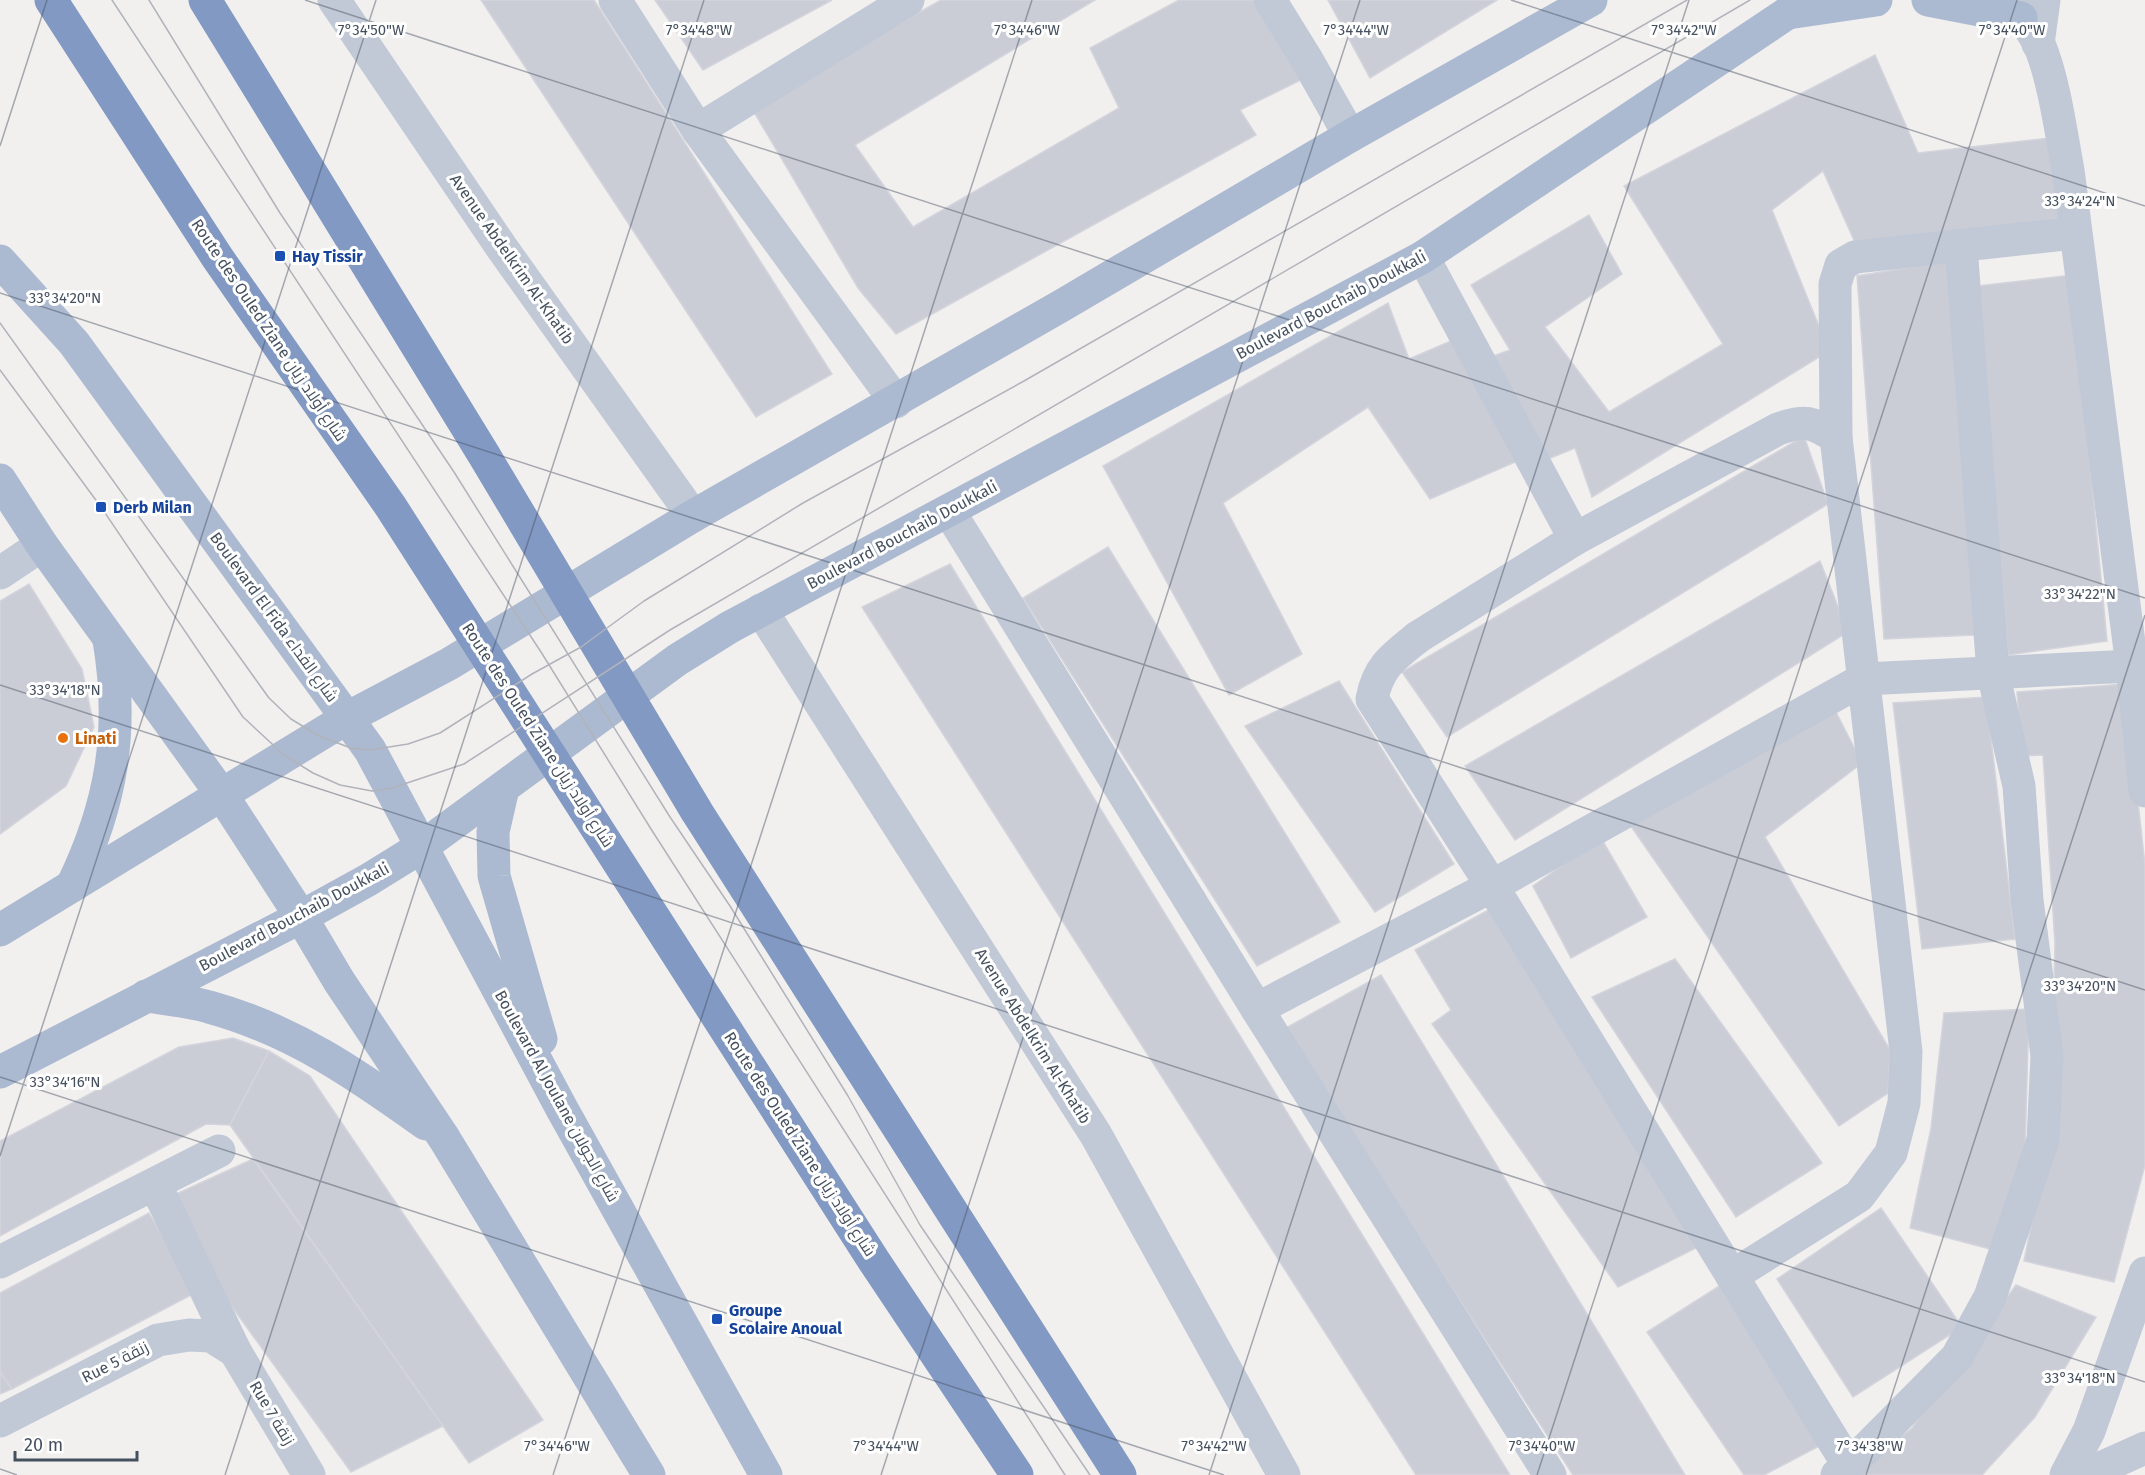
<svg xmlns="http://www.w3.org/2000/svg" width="2145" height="1475" font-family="'Fira Sans',Cairo,sans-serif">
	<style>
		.building { fill: #cbcdd6; stroke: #d3d4dc; stroke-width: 1.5 }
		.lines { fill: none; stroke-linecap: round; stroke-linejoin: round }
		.minor { stroke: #c2c9d6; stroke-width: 33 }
		.major { stroke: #acbad1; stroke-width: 33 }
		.highway { stroke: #8299c3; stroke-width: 33 }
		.tram { stroke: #b1b3bb; stroke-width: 1.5 }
		.ticks { fill: none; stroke: #45505f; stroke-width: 1.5; stroke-opacity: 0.45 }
		.transit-dot { fill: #1a4fb4; stroke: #fff; stroke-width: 2 }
		.food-dot { fill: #e8710a; stroke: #fff; stroke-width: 2 }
		.labels { text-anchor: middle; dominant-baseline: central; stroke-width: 6; stroke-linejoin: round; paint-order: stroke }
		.transit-label { font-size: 16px; font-weight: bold; fill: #164399; stroke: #fff; text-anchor: start }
		.street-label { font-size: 16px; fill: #45505f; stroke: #fff }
		.food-label { font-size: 16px; font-weight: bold; fill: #c56008; stroke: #fff; text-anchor: start }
		.ticks-label { font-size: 15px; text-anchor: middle; fill: #45505f; stroke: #fff; stroke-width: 6; stroke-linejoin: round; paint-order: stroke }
	</style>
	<rect width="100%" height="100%" fill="#f2f0ef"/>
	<g class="building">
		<path d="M481,0H594L832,374L756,417Z"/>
		<path d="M655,0H832L703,70Z"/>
		<path d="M941,0H1095L855,145L913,227L1119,108L1090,48L1179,0H1260L1305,78L1240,110L1256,135L896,334L858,288L751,107Z"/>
		<path d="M1328,0H1497L1370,78Z"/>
		<path d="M1875,55L1918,153L2059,137L2067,217L1857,247L1823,171L1772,210L1829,351L1592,497L1575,448L1548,459L1488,358L1510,350L1471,285L1589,215L1622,274L1545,327L1609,412L1723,344L1624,186Z"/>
		<path d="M1947,261L1975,635L1884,639L1857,276Z"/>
		<path d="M2072,275L2107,641L2008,655L1978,286Z"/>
		<path d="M1388,303L1409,359L1451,341L1520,460L1430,499L1368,407L1223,503L1302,654L1229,695L1103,466Z"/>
		<path d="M1804,436L1828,504L1447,737L1402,672Z"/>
		<path d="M1108,547L1340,922L1257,966L1023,598Z"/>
		<path d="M1820,561L1848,632L1515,840L1465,766Z"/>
		<path d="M950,564L1510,1475H1416L862,607Z"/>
		<path d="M29,584L82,669L94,727L66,786L0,834V601Z"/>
		<path d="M1339,681L1454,864L1375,912L1245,726Z"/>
		<path d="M2125,684L2145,865V1165L2114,1282L2024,1261L2050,1133L2055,944L2043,755L2022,756L2017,692Z"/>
		<path d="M1986,697L2015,939L1922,949L1893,703Z"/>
		<path d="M1835,710L1862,763L1765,837L1890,1050L1888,1093L1839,1126L1628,822Z"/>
		<path d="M1601,838L1647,917L1571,958L1533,886Z"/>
		<path d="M1492,908L1704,1244L1618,1287L1432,1024L1451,1010L1415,950Z"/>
		<path d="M1675,959L1822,1163L1736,1217L1592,997Z"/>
		<path d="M1381,975L1685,1475H1573L1284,1029Z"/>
		<path d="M2029,1009L2025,1149L1994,1250L1910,1228L1931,1128L1944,1013Z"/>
		<path d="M233,1038L269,1051L230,1125L206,1124L0,1236V1141L179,1047Z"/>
		<path d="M269,1051L310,1076L543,1420L469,1463L230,1125Z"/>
		<path d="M253,1159L443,1426L351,1472L212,1279L165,1199Z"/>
		<path d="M1881,1208L1962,1327L1853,1397L1777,1279Z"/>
		<path d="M149,1213L195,1293L12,1389L0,1372V1293Z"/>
		<path d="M1727,1281L1827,1442L1764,1475H1744L1647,1332Z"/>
		<path d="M2016,1285L2096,1317L2035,1417L1982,1475H1855L1912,1428Z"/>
		<path d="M0,1372L12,1389L0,1394Z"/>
	</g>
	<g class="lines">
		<g class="minor">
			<path d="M334,0L502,248L693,516"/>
			<path d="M615,0L698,130"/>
			<path d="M1270,0L1307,60L1350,136"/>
			<path d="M2014,0C2020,17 2031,28 2039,44C2054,79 2061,133 2068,170L2132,666L2145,791"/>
			<path d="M2038,44L2044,0"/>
			<path d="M1423,257L1575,539"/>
			<path d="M896,402L698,130L908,0"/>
			<path d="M1836,437C1812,422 1805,419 1778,429L1575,539L1418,637C1393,657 1378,667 1372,699L1492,886L1849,1466"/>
			<path d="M949,511L1257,1009L1550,1475"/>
			<path d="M0,573L42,545"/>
			<path d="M761,610L1096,1135L1284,1475"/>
			<path d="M1257,1009L1492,886L1864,679L2132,666"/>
			<path d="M155,1184L235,1351L309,1475"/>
			<path d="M0,1262L219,1151"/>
			<path d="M1732,1276L1859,1196L1891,1153L1904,1103L1906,1052L1836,437L1835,284L1841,265L1855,257L2074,233"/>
			<path d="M0,1421L158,1340L189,1335L211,1336L235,1351"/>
			<path d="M1837,1475L1849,1466L1957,1357L1990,1297L2043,1140L2047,1056L2027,900L2019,786L1993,673L1961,246"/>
			<path d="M2066,1475L2089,1431L2145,1273"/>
			<path d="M2085,1475L2145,1448"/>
		</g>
		<g class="major">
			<path d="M1928,0L2021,18"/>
			<path d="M1788,13L1876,0"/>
			<path d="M0,261L74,343L370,750L562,1109L766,1475"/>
			<path d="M0,480L42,545L222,795L301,917L339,981L444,1138L649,1475"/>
			<path d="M503,788L493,832L494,876L541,1039"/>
			<path d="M72,886C112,804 124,730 109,640"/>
			<path d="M0,930L347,718L449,664L693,516L1061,306L1350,136L1591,0"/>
			<path d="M146,996C167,999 189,1001 209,1007C293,1030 356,1074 426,1124"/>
			<path d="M0,1072L301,917L368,880L423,846L677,660L730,627L1423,257L1807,0"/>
		</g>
		<g class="highway">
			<path d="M51,0L217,257L391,507L874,1261L1017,1475"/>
			<path d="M205,0L484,455L697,812L1120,1475"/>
		</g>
		<g class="tram">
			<path d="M112,0L541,652L651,829L1065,1475"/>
			<path d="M149,0L280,213L454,472L670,817L730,906L848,1096L920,1225L1090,1475"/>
			<path d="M0,323L269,698L291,719L319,736L351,748L370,750L408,744L440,733L532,674L581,647L644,601L803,503L1024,381L1687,0"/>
			<path d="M0,370L101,507L243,717L284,755L313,773L340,785L372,791L392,788L464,764L670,630L1750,0"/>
		</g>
	</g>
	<path class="ticks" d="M305,0L2145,598M1511,0L2145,206M0,146L47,0M0,293L2145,990M0,685L2145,1382M0,1077L1224,1475M0,1156L376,0M0,1469L17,1475M225,1475L704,0M553,1475L1032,0M881,1475L1360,0M1209,1475L1689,0M1537,1475L2017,0M1866,1475L2145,615"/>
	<g class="transit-dot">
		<rect x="274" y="250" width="12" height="12" rx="3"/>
		<rect x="95" y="501" width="12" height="12" rx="3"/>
		<rect x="711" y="1313" width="12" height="12" rx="3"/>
	</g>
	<circle class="food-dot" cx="63" cy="738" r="6"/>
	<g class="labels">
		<g class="transit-label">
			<text x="292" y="256">Hay Tissir</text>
			<text x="113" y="507">Derb Milan</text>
			<text x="729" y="1310">Groupe<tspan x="729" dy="18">Scolaire Anoual</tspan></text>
		</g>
		<g class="street-label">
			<text transform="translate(512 259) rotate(55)">Avenue Abdelkrim Al-Khatib</text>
			<text transform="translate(1331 305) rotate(-28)">Boulevard Bouchaib Doukkali</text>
			<text transform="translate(269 330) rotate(56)">Route des Ouled Ziane شارع أولاد زيان</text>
			<text transform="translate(902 535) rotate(-28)">Boulevard Bouchaib Doukkali</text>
			<text transform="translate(274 617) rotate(54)">Boulevard El Fida شارع الفداء</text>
			<text transform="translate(538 735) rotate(57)">Route des Ouled Ziane شارع أولاد زيان</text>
			<text transform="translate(294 917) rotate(-28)">Boulevard Bouchaib Doukkali</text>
			<text transform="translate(1033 1036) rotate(58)">Avenue Abdelkrim Al-Khatib</text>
			<text transform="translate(557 1096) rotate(61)">Boulevard Al Joulane شارع الجولان</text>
			<text transform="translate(800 1144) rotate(57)">Route des Ouled Ziane شارع أولاد زيان</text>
			<text transform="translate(115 1362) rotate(-27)">Rue 5 زنقة</text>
			<text transform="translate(272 1413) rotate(59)">Rue 7 زنقة</text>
		</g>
		<g class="food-label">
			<text x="75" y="738">Linati</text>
		</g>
	</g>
	<g class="ticks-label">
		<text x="371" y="35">7°34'50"W</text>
		<text x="699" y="35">7°34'48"W</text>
		<text x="1027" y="35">7°34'46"W</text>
		<text x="1356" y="35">7°34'44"W</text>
		<text x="1684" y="35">7°34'42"W</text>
		<text x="2012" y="35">7°34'40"W</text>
		<text x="2080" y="206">33°34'24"N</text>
		<text x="65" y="303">33°34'20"N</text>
		<text x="2080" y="599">33°34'22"N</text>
		<text x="65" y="695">33°34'18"N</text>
		<text x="2080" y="991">33°34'20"N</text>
		<text x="65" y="1087">33°34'16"N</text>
		<text x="2080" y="1383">33°34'18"N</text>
		<text x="1870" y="1451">7°34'38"W</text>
		<text x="557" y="1451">7°34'46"W</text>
		<text x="886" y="1451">7°34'44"W</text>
		<text x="1214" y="1451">7°34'42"W</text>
		<text x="1542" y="1451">7°34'40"W</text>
	</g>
	<path d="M15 1451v9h122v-9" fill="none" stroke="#45505f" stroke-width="3"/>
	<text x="24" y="1451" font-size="18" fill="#45505f" stroke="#ffffff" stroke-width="4.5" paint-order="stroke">20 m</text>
</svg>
